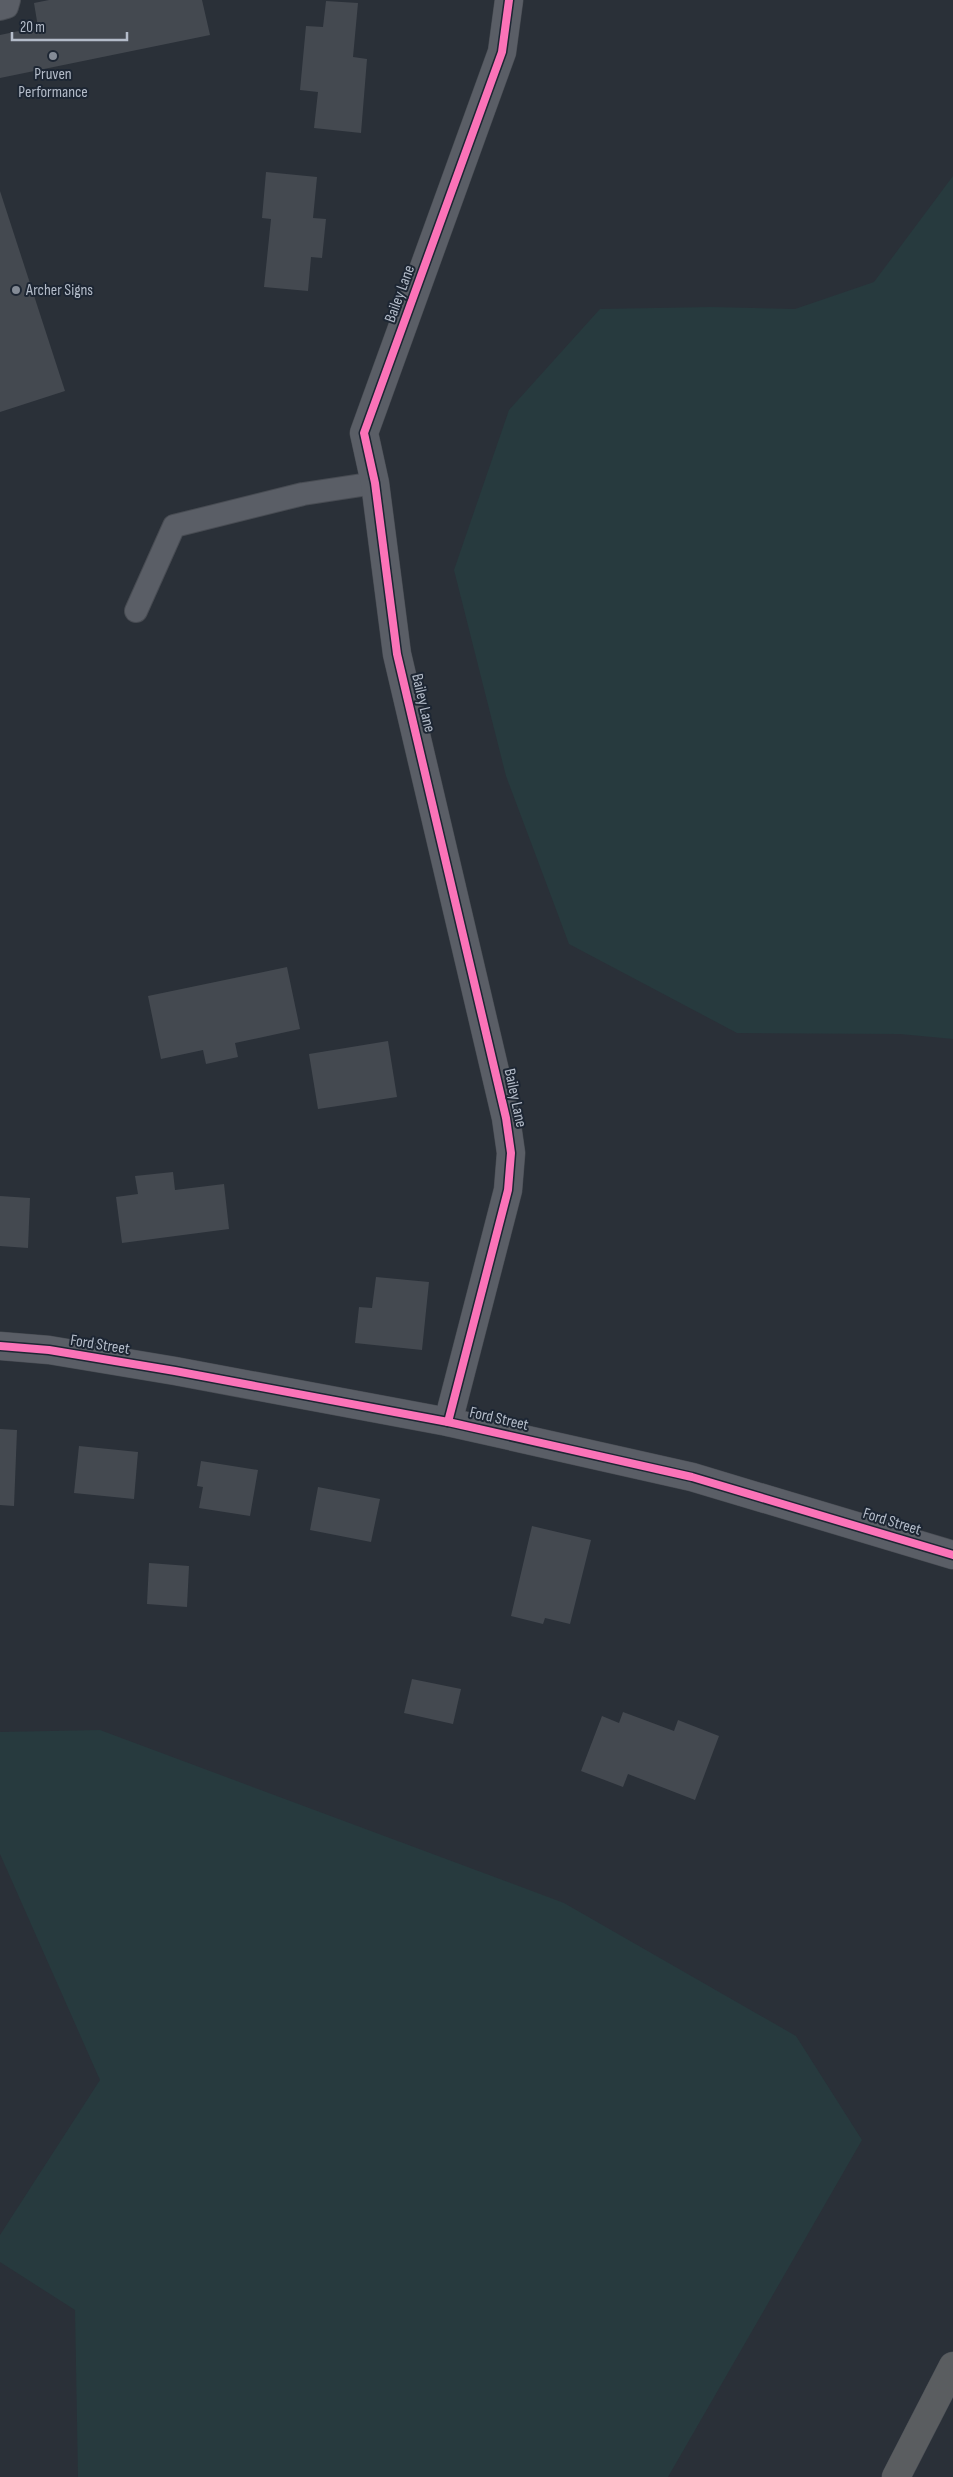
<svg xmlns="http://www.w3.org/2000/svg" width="953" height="2477" font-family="'Sofia Sans Condensed',sans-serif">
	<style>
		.green { fill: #273a3e }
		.building { fill: #444950 }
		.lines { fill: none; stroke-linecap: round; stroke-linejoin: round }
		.service-casing { stroke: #484c53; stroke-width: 24 }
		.minor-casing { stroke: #484c53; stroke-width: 29 }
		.motorway-casing { stroke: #474c53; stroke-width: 29 }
		.service { stroke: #5a5e66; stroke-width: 22 }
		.minor { stroke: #5a5e66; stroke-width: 28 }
		.motorway { stroke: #5a5d60; stroke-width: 28 }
		.cycleway-casing { stroke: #1d2633; stroke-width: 11 }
		.cycleway { stroke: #fb73b8; stroke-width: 8 }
		.poi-dot { fill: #848b96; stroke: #1d2633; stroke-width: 2 }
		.labels { text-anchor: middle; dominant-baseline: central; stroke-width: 4; stroke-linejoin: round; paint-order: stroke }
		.poi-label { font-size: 16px; fill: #b4bcc9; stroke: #1d2633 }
		.street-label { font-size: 16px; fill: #b4bcc9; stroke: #1d2633 }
	</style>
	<rect width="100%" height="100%" fill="#2a3038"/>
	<g class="green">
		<path d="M953,176V1039L900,1034L737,1033L569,944L506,776L454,570L509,410L600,309L711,307L795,309L874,282Z"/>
		<path d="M100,1730L564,1903L796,2036L862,2140L668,2477H78L75,2310L0,2262V2235L100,2080L0,1854V1732Z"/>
	</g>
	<g class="building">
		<path d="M49,0H202L210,35L0,78V35L38,27L34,3Z"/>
		<path d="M326,1L358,3L353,57L367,59L361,133L314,128L318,92L300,90L306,26L323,27Z"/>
		<path d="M266,172L317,177L313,218L326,219L322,258L311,257L308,291L264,287L271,219L262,218Z"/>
		<path d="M0,191L65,391L0,412Z"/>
		<path d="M287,967L300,1029L235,1043L238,1057L206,1064L203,1050L161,1059L148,996Z"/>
		<path d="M388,1041L397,1097L318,1109L309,1054Z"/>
		<path d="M173,1172L175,1190L224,1184L229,1229L122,1243L116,1197L138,1194L135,1176Z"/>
		<path d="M0,1196L30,1198L28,1248L0,1246Z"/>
		<path d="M376,1277L429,1282L422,1350L355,1343L359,1307L372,1308Z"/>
		<path d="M0,1429L17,1430L14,1506L0,1505Z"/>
		<path d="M79,1446L138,1452L134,1499L74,1493Z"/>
		<path d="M201,1461L258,1470L250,1516L199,1508L203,1487L197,1486Z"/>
		<path d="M318,1487L380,1499L371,1542L310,1530Z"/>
		<path d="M532,1526L591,1540L570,1624L545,1618L543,1624L511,1616Z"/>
		<path d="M149,1563L189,1566L187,1607L147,1604Z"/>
		<path d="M412,1679L461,1689L453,1724L404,1713Z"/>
		<path d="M623,1712L674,1731L678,1720L719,1736L695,1800L628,1774L623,1787L581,1771L602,1716L619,1723Z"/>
	</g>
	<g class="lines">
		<g class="service-casing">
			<g id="service">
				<path d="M0,9L7,7L9,0"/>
				<path d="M136,611L174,526L303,494L375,483"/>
			</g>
		</g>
		<g class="minor-casing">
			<g id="minor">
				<path d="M0,1346L49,1350L175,1371L448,1422L692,1477L953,1555"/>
				<path d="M448,1422L508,1190L511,1153L506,1118L397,654L375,483L364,433L502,52L509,0"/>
			</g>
		</g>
		<g class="motorway-casing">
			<path id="motorway" d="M896,2477L953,2366"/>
		</g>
		<use href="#service" class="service"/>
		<use href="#minor" class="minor"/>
		<use href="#motorway" class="motorway"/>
		<g class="cycleway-casing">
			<g id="cycleway">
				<path d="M0,1346L49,1350L175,1371L448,1422L692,1477L953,1555"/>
				<path d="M448,1422L508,1190L511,1153L506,1118L397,654L375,483L364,433L502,52L509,0"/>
			</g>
		</g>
		<use href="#cycleway" class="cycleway"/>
	</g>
	<g class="poi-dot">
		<circle cx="53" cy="56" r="5"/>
		<circle cx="16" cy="290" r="5"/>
	</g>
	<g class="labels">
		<g class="poi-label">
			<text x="53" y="74">Pruven<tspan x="53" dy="18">Performance</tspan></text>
			<text x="26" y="290" text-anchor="start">Archer Signs</text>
		</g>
		<g class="street-label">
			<text transform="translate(400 294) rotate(-70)">Bailey Lane</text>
			<text transform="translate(423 703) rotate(77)">Bailey Lane</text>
			<text transform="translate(515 1098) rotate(78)">Bailey Lane</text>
			<text transform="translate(100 1345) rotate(9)">Ford Street</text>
			<text transform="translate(499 1419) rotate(13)">Ford Street</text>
			<text transform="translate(892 1522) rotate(17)">Ford Street</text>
		</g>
	</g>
	<path d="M12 32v8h115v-8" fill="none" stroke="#b4bcc9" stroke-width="2.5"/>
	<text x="20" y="32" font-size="15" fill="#b4bcc9" stroke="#1d2633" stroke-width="4" paint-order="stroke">20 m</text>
</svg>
